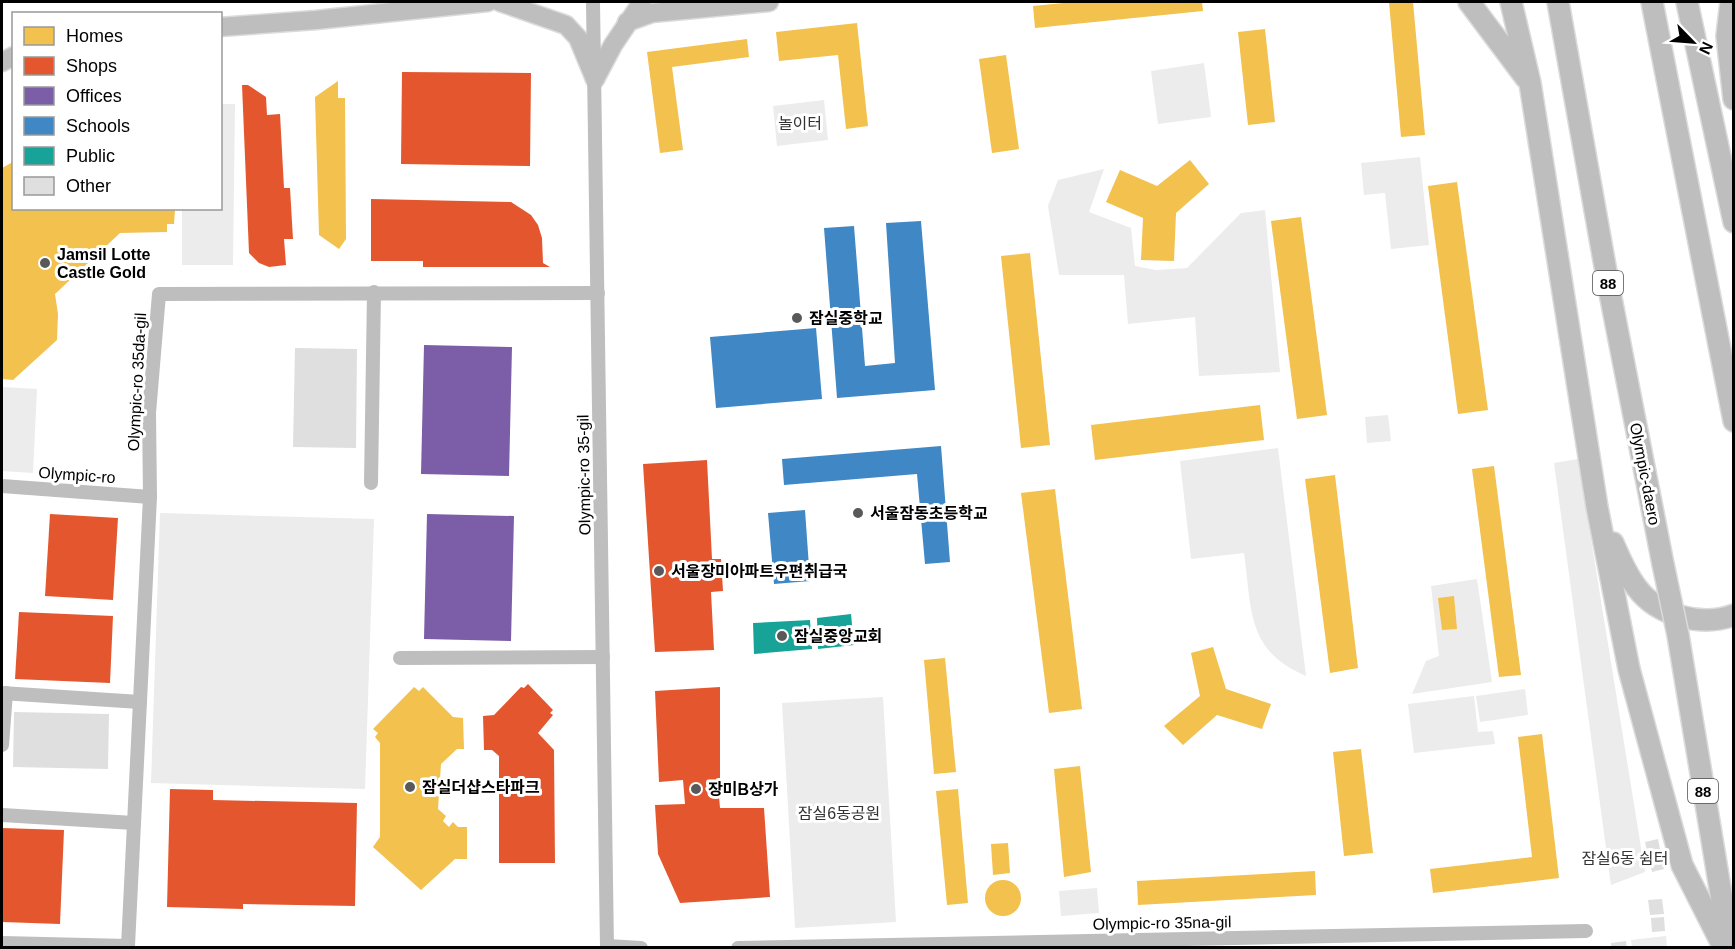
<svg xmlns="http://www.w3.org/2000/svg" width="1735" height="949" font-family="Arial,'Noto Sans KR',sans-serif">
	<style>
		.green { fill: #ececec }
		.homes { fill: #f2c14e }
		.shops { fill: #e4572e }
		.offices { fill: #7b5ea7 }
		.schools { fill: #3f88c5 }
		.public { fill: #17a398 }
		.building { fill: #dfdfdf }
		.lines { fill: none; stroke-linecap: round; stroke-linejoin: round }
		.major-casing { stroke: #dbdbdb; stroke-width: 21 }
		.highway-casing { stroke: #dbdbdb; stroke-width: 24 }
		.minor { stroke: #bebebe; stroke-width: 14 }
		.major { stroke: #bebebe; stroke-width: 18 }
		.highway { stroke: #bebebe; stroke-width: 21 }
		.highway-bridge-casing { stroke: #dbdbdb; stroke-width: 24; stroke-linecap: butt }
		.highway-bridge { stroke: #bebebe; stroke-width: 21 }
		.poi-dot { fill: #595959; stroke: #fff; stroke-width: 2 }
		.labels { text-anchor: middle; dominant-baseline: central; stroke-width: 6; stroke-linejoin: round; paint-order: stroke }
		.shield { fill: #fff; stroke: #4c4c4c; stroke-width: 1.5 }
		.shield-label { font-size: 15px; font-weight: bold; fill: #000 }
		.park-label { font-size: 16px; fill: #333; stroke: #fff }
		.poi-label { font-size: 16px; font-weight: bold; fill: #000; stroke: #fff; text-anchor: start }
		.street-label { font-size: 16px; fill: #000; stroke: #fff }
	</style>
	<rect width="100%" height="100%" fill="#fff"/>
	<g class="green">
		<path d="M1204,63L1211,117L1158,124L1151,71Z"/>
		<path d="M824,100L828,140L777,146L773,106Z"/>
		<path d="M221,104H235L233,265H182V209L220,208Z"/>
		<path d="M1420,157L1429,245L1391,249L1385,193L1364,195L1361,163Z"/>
		<path d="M1104,169L1089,212L1131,228L1135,266L1156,270L1187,268L1241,213L1265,210L1280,372L1199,376L1195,317L1128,324L1124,275H1059L1048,206L1058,180Z"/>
		<path d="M2,387L37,389L33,473L2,471Z"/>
		<path d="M1388,415L1391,441L1367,443L1365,417Z"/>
		<path d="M1278,448L1306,676C1246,651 1252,609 1244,553L1191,559L1180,461Z"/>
		<path d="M1578,459L1645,872L1611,885L1554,463Z"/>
		<path d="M160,513L374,519L365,789L151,783Z"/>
		<path d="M1477,579L1492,682L1412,694L1426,661L1439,656L1431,586Z"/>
		<path d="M1525,689L1528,715L1480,722L1476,696Z"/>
		<path d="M1474,696L1478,732L1493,731L1495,744L1414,753L1408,704Z"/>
		<path d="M883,697L896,922L795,928L782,703Z"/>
		<path d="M1097,888L1099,913L1061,916L1059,891Z"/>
		<path d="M1666,936L1667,947H1632L1631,940Z"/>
	</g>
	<g class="homes">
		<path d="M1074,2H1202L1203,11L1035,28L1033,6Z"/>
		<path d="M1389,2H1413L1425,135L1401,137Z"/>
		<path d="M857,23L868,126L846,129L838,55L779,61L776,32Z"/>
		<path d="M1265,29L1275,122L1248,125L1238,32Z"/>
		<path d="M747,39L749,57L672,67L683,150L660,153L647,52Z"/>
		<path d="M1006,55L1019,149L992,153L979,59Z"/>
		<path d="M338,81V98H345L346,239L339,249L319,235L315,97Z"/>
		<path d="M13,158L14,208L175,210L174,224H167V232L120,233L55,294L58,314L57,340L13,380L2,379V168L11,163Z"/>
		<path d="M1190,160L1209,184L1176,213L1174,261L1141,260L1143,218L1106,202L1120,170L1157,186Z"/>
		<path d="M1457,182L1488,410L1458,414L1428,186Z"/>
		<path d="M1301,217L1327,415L1297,419L1271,221Z"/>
		<path d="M1030,253L1050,445L1021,448L1001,256Z"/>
		<path d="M1260,405L1264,440L1095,460L1091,425Z"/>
		<path d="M1494,466L1521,675L1499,677L1472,469Z"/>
		<path d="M1335,475L1358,668L1330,673L1305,479Z"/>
		<path d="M1055,489L1082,709L1049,713L1021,493Z"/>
		<path d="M1454,596L1457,629L1442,630L1438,598Z"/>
		<path d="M1213,647L1226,689L1271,704L1262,729L1217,715L1183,745L1164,726L1200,696L1191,653Z"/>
		<path d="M945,658L956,772L934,774L924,660Z"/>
		<path d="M414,687L419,691L423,687L453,717L463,718L464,749H457L441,764L438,809L446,816L443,821L449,827L453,822L458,827H467V859H455L421,890L373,847L380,837V743L375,737L378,733L373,729Z"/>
		<path d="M1542,734L1559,878L1433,893L1430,869L1532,857L1518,737Z"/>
		<path d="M1361,749L1373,853L1344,856L1333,752Z"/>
		<path d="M1080,766L1091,872L1064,877L1054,769Z"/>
		<path d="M958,789L968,903L947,905L936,791Z"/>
		<path d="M1008,843L1010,873L993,875L991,844Z"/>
		<path d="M1315,871L1316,895L1138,905L1137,881Z"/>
		<circle cx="1003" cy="898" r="18"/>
	</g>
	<g class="shops">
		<path d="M402,72L531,73L530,166L401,164Z"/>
		<path d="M242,85H248L266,97L267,115L280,114L284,188H290L293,239H284L286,265L269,267L259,263L249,253Z"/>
		<path d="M371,199L511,202L531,215L538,225L542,238L543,263L550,267H423V261H371Z"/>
		<path d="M707,460L712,559H721L723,591L711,592L714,650L655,652L643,464Z"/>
		<path d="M50,514L118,518L113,600L45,596Z"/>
		<path d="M19,612L113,616L110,683L15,679Z"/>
		<path d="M528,684L553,710L550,713L553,715L538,733L554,750L555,863H499V756L492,750H484L483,716L494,715L521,687L524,688Z"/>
		<path d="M720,687V782L707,783L708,796H719L720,808H764L770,897L680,903L658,854L655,805L685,804L683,780L659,782L655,691Z"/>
		<path d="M170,789L213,790V800L357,803L355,906L243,904V909L167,907Z"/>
		<path d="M2,828L64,830L60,924L2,922Z"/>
	</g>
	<g class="offices">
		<path d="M424,345L512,347L509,476L421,474Z"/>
		<path d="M427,514L514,516L511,641L424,639Z"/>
	</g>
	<g class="schools">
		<path d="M921,221L935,390L837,398L824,228L854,226L865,366L895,363L886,223Z"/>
		<path d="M816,328L822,399L716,408L710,337Z"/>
		<path d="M941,446L950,562L925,564L917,474L784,485L782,459Z"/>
		<path d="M805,510L810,581L774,584L768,513Z"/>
	</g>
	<g class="public">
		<path d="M851,614L854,645L818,649L817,618Z"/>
		<path d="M810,620L812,649L754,654L753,623Z"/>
	</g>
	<g class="building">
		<path d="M295,348L357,349L356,448L293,447Z"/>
		<path d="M14,712L109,714L108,769L13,767Z"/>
		<path d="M1658,839L1664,869L1652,872L1645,842Z"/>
		<path d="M1662,899L1664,914L1650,915L1648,900Z"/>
		<path d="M1664,917L1665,931L1652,932L1651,918Z"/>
		<path d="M1626,941L1627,948H1611V943Z"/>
	</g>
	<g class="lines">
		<g class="major-casing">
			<g id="major">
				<path d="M500,2L566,25L578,38L595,79"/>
				<path d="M627,22L652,13L769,2"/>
				<path d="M220,27L316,20L488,2"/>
				<path d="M2,62L14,56"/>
				<path d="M595,79L613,45L642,2"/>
			</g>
		</g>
		<g class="highway-casing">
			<g id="highway">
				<path d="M1469,2L1526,78"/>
				<path d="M1511,2L1530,83L1597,507L1629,669L1682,865L1724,948"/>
				<path d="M1558,2L1608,283L1663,564"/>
				<path d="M1652,2L1734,421"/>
				<path d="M1687,2L1734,222"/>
				<path d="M1731,2L1727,36L1734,99"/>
				<path d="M1613,543C1620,559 1626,574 1637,588C1658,616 1702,627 1734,615"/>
				<path d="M1678,635L1729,942"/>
			</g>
		</g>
		<g class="minor">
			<path d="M593,2L607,948"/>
			<path d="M371,483L374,292"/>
			<path d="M2,486L150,497"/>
			<path d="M400,658L603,657"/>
			<path d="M2,693L140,702"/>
			<path d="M2,745L6,693"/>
			<path d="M2,815L134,823"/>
			<path d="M2,943L128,946L150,497L149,413L159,294L598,293"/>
			<path d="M607,946L641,948"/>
			<path d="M738,948L1586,931"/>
		</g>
		<use href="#major" class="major"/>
		<use href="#highway" class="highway"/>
		<g class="highway-bridge-casing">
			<path id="highway-bridge" d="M1663,564L1678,635"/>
		</g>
		<use href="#highway-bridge" class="highway-bridge"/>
	</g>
	<g class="poi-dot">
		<circle cx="45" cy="263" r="6"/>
		<circle cx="797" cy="318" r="6"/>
		<circle cx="858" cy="513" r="6"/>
		<circle cx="659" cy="571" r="6"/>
		<circle cx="782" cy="636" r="6"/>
		<circle cx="410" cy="787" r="6"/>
		<circle cx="696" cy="789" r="6"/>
	</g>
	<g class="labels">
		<g class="shield">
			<rect x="1593" y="271" width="30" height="24" rx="4.5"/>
			<rect x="1688" y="779" width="30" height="24" rx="4.5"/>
		</g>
		<g class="shield-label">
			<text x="1608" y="283">88</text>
			<text x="1703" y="791">88</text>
		</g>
		<g class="park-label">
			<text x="800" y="123">놀이터</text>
			<text x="839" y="813">잠실6동공원</text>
			<text x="1625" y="858">잠실6동 쉼터</text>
		</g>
		<g class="poi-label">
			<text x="57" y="254">Jamsil Lotte<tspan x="57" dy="18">Castle Gold</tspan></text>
			<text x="809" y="318">잠실중학교</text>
			<text x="870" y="513">서울잠동초등학교</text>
			<text x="671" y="571">서울장미아파트우편취급국</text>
			<text x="794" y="636">잠실중앙교회</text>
			<text x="422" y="787">잠실더샵스타파크</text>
			<text x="708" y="789">장미B상가</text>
		</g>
		<g class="street-label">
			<text transform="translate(137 382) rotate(-87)">Olympic-ro 35da-gil</text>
			<text transform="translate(1645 474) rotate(79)">Olympic-daero</text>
			<text transform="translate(77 475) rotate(4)">Olympic-ro</text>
			<text transform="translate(584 475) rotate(-91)">Olympic-ro 35-gil</text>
			<text transform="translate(1162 923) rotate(-1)">Olympic-ro 35na-gil</text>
		</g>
	</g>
	<rect width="1735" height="949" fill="none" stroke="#000000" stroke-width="6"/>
	<rect x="12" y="12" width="210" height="198" fill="#ffffff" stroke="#999999" stroke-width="1.5"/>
	<rect x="24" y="27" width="30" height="18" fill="#f2c14e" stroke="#999999" stroke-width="1.5"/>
	<text x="66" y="42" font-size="18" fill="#000000">Homes</text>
	<rect x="24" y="57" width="30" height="18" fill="#e4572e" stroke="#999999" stroke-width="1.5"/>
	<text x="66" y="72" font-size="18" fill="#000000">Shops</text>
	<rect x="24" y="87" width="30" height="18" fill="#7b5ea7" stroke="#999999" stroke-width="1.5"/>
	<text x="66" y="102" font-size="18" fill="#000000">Offices</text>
	<rect x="24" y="117" width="30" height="18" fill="#3f88c5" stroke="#999999" stroke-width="1.5"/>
	<text x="66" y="132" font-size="18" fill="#000000">Schools</text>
	<rect x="24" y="147" width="30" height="18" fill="#17a398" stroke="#999999" stroke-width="1.5"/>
	<text x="66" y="162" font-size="18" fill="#000000">Public</text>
	<rect x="24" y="177" width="30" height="18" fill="#dfdfdf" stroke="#999999" stroke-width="1.5"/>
	<text x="66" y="192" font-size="18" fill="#000000">Other</text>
	<g transform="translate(1693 42) rotate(115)" stroke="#ffffff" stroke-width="4.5" paint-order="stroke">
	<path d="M0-4.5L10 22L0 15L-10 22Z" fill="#000000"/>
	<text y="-9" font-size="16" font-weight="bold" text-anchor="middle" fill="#000000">N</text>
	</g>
</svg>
